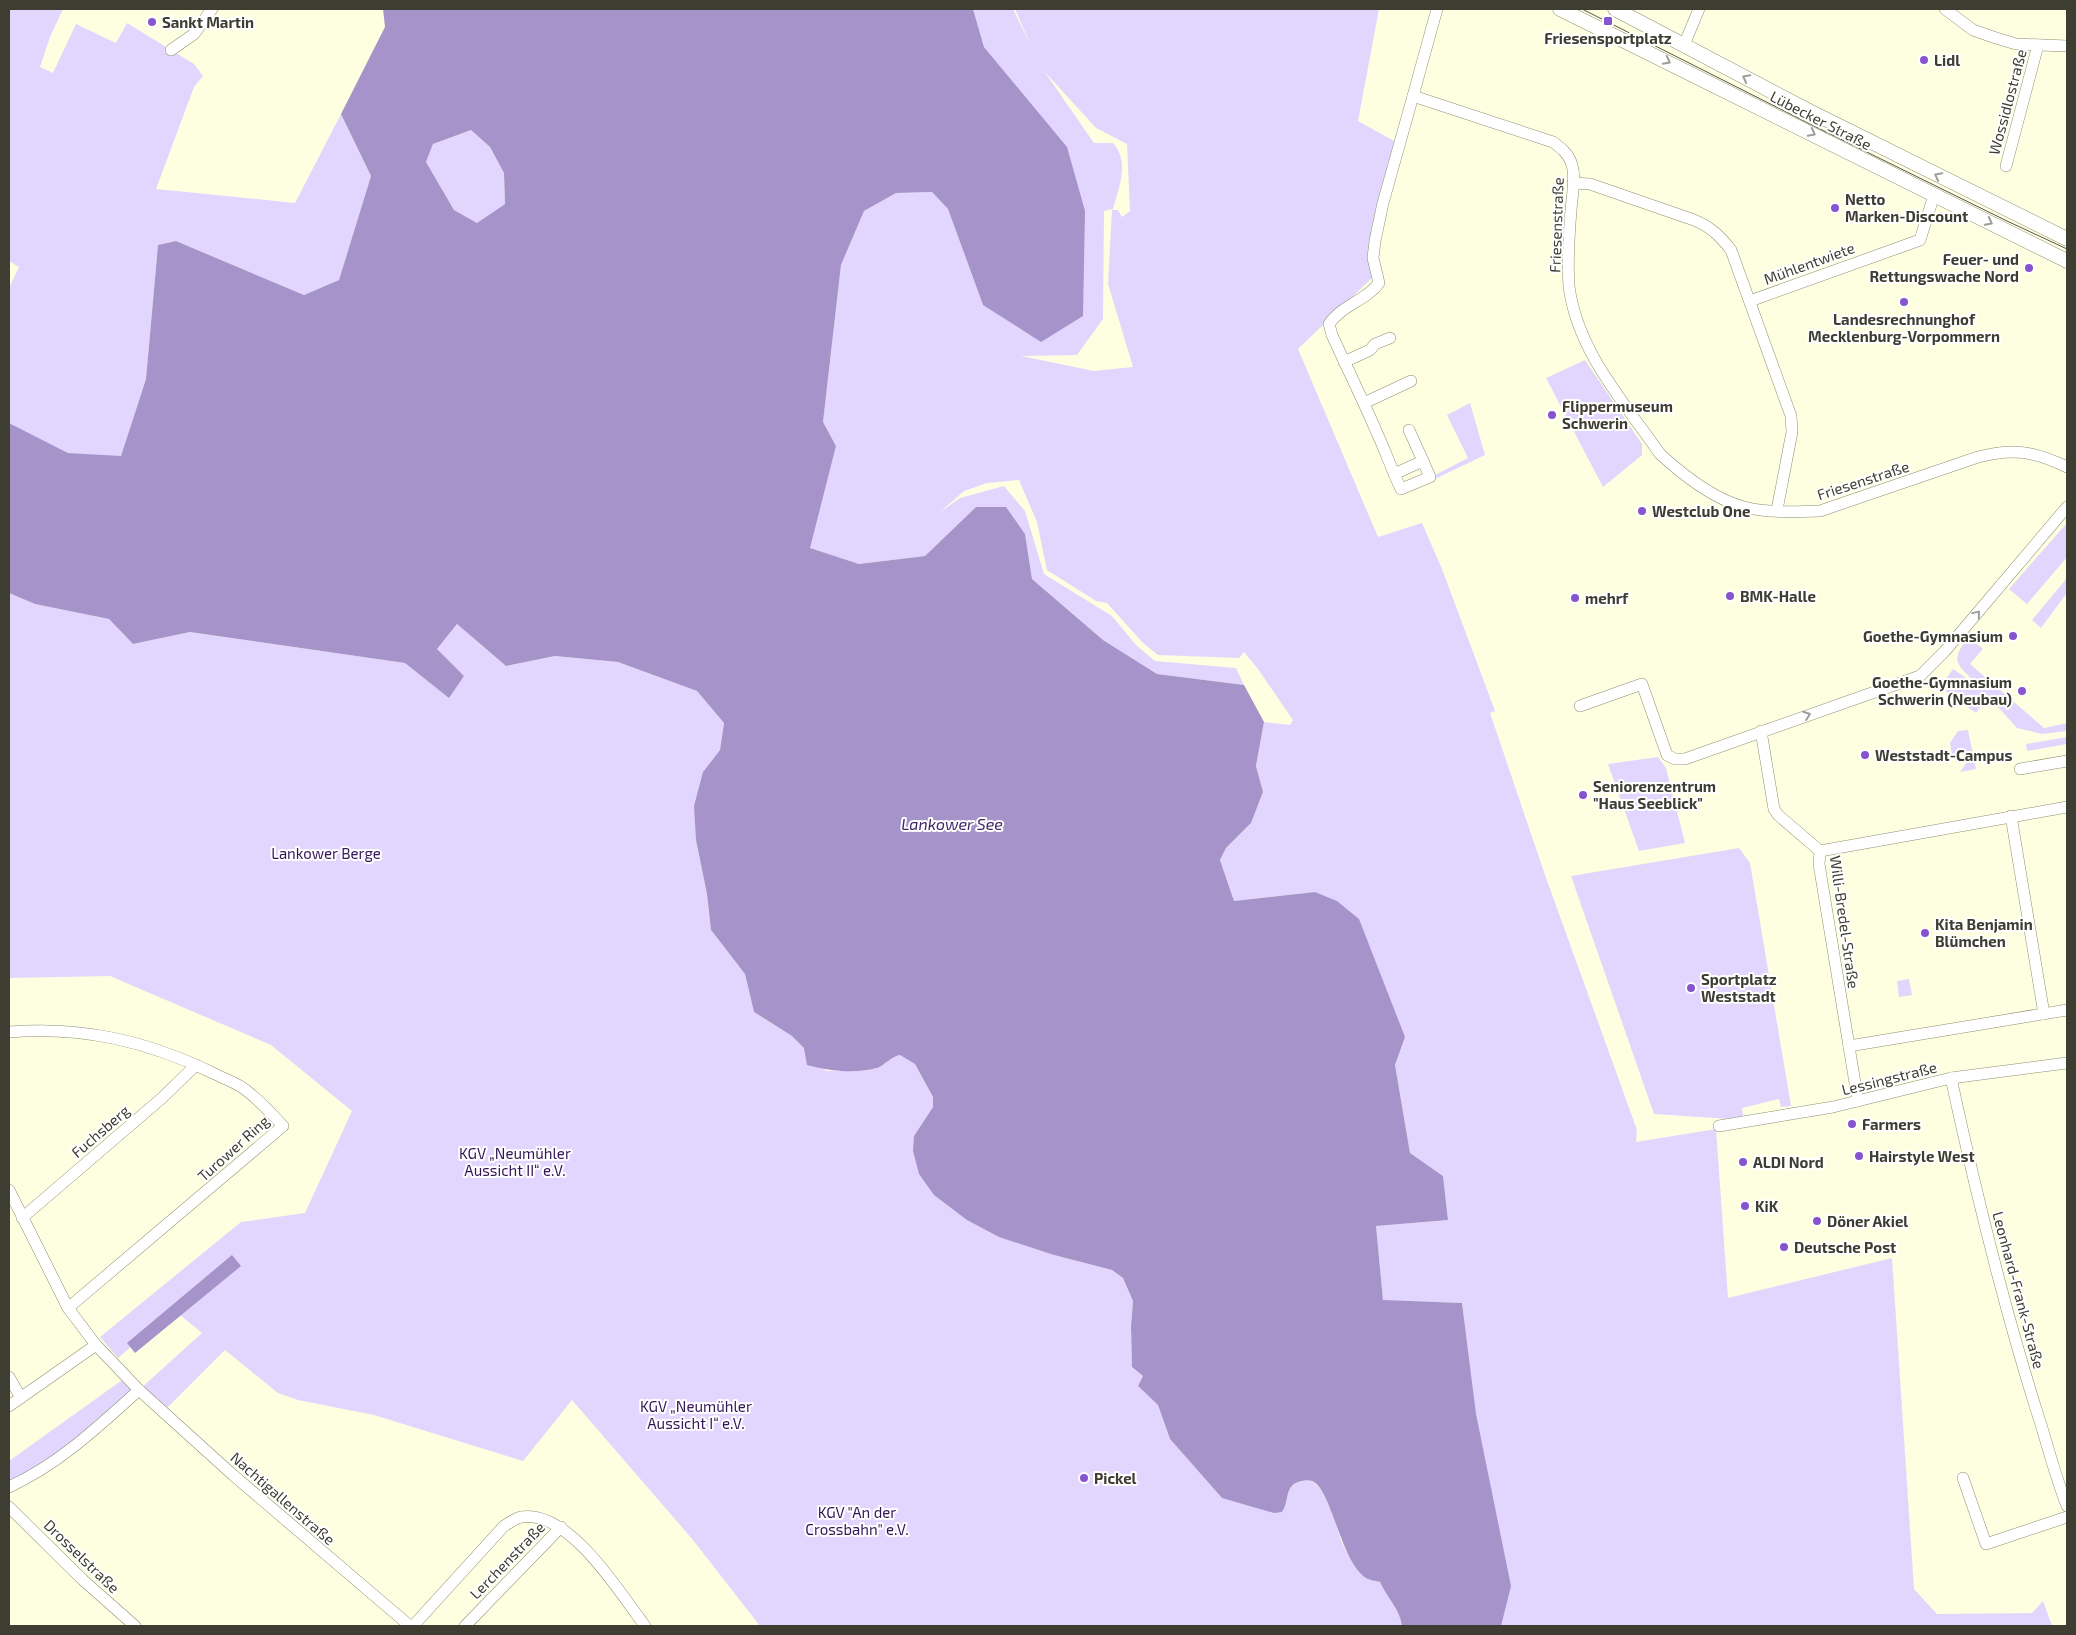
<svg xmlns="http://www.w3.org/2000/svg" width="2076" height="1635" font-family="'Exo 2',sans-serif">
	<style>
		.green { fill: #e3d6fe; fill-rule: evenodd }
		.water { fill: #a693ca; fill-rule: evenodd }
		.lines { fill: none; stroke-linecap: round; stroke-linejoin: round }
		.minor-casing { stroke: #8e8e73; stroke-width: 12 }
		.tertiary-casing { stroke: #8e8e73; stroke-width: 15 }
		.minor { stroke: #fff; stroke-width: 11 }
		.tertiary { stroke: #fff; stroke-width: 14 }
		.tram { stroke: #565649; stroke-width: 1 }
		.oneway { stroke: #9e9e98 }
		.poi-dot { fill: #8654cc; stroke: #fff; stroke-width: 2 }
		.labels { text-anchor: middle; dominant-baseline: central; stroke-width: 4; stroke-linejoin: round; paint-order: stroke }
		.poi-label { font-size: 15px; font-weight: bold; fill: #3d3d32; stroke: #fff; text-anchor: start }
		.street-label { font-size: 15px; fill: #3d3d32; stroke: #fff }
		.park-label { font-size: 15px; fill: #341657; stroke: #fff }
		.water-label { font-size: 16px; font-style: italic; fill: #422668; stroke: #fff }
	</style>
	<rect width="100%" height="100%" fill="#fefee1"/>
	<g class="green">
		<path d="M9,9H63L50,37L40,67L53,73L76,24L116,43L127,23L194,64L203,76L194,87L156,189L295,203L341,114L371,176L339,280L304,295L176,241L158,245L146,379L121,457L68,453L9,423V288L19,267L9,261Z"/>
		<path d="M973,9H1013L1031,46L1015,9H1379L1358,121L1394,141L1383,203L1376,274L1298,349L1378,537L1422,523L1442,569L1495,711L1490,713L1545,875L1637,1130L1636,1142L1716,1129L1728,1298L1892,1258L1914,1589L1937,1614L2032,1613L2043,1601L2052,1626H1501L1462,1303L1383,1301L1376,1226L1448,1220L1443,1176L1410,1153L1395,1065L1405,1037L1315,892L1234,901L1220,860L1226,848L1251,823L1263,792L1256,766L1264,722L1290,725L1293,720L1258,669L1244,652L1239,658L1158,655L1143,643L1107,603L1096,601L1047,570L1037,522L1019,480L987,483L964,491L939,513L960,498L1004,486L1025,511L1044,574L1112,616L1136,645L1155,661L1236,668L1244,685L1157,674L1103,640L1032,579L1025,534L976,507L925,556L859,564L809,548L836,446L823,422L841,265L864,211L896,193L932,192L948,209L983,305L1067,148L984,47ZM1044,71L1096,128L1127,144L1130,211L1122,217L1118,210H1112L1108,284L1133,367L1094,371L1021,356L1077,355L1103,319L1104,211L1113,209C1119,187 1130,162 1113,143H1094Z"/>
		<path d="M471,130L490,147L504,173L505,204L477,223L454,210L426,162L433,144Z"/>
		<path d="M1585,360L1642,444V455L1603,487L1546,378Z"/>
		<path d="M1470,403L1485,455L1435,479L1433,476L1468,458L1447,415Z"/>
		<path d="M2067,523V557L2027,604L2009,589Z"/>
		<path d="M2067,578V593L2041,628L2032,620Z"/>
		<path d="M9,593L35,604L109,619L133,644L190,632L405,663L449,697L464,676L437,649L457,624L506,666L555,656L618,662L697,691L724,723L720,750L703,772L696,840L707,894L711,930L745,974L754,1012L792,1036L826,1071C840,1070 867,1073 879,1067C887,1062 891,1057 900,1055L915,1064L933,1097V1107L914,1136L1054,1255L1112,1270L1123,1278L1133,1301L1131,1326L1132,1367L1143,1376L1138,1386L1158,1405L1170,1439L1222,1498L1282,1512C1289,1502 1285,1491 1294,1484C1323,1463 1335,1525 1342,1543C1347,1555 1358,1567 1366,1578L1380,1582C1387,1598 1400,1609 1402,1626H760L693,1540L572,1400L523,1461L374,1415L298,1400L278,1393L225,1350L163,1412L138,1390L78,1444L9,1487V1461L125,1378L139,1390L202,1333L174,1310L118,1358L100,1337L241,1222L305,1213L352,1111L271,1045L110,976L9,978Z"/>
		<path d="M1969,637L1983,649L1970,664L2044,728L2067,723V731L2042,734L2017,728L1988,696L1976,713L1940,687L1953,669L1979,687C1961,665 1946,664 1969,637Z"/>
		<path d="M1968,730L1976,769L1960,772L1967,762L1965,753L1952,755L1950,743L1958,731Z"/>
		<path d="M2067,737V744L2027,751L2026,744Z"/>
		<path d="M1658,757L1666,768L1685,843L1639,851L1608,764Z"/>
		<path d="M1739,848L1750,863L1791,1106L1781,1107L1779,1099L1742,1108L1743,1116L1730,1119L1654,1114L1571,876Z"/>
		<path d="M1909,979L1912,995L1899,997L1897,981Z"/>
	</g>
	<g class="water">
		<path d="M383,9H973L984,47L1067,147L1085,211L1083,316L1041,342L983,305L948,209L932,192L896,193L864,211L841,265L823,422L836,446L810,548L859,564L925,556L976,507H1006L1025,534L1032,579L1103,640L1157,674L1244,685L1264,722L1256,766L1263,792L1251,823L1226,848L1220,860L1234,901L1315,892L1337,901L1359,919L1405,1037L1395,1065L1410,1153L1443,1176L1448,1220L1376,1226L1383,1300L1462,1303L1476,1414L1511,1586L1501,1626H1402C1400,1609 1387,1598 1380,1582C1376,1581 1369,1580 1366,1578C1340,1561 1332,1489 1312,1481C1307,1479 1298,1481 1294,1484C1285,1491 1289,1502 1282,1512L1274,1513L1222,1498L1170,1439L1158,1405L1138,1386L1143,1376L1132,1367L1131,1326L1133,1301L1123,1278L1112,1270L1054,1255L999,1237L967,1220L934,1195L919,1174L913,1151L914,1136L933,1107V1097L915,1064L900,1055C890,1057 885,1065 877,1068C854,1074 829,1071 807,1065L804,1048L792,1036L754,1012L745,974L711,930L707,894L696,840L694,806L703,772L720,750L724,723L697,691L618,662L555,656L506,666L457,624L437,649L464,676L449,698L405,663L190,632L133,644L109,619L35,604L9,593V423L68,453L121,456L146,379L158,245L176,241L304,295L339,280L371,176L341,114L385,27ZM471,130L490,147L504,173L505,204L477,223L454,210L426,162L433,144Z"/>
		<path d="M232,1255L241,1266L135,1353L127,1343Z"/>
	</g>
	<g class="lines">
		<g class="minor-casing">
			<g id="minor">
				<path d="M1437,9L1413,96L1553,142C1561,148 1569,154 1572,165C1576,178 1572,196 1571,210C1569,235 1567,261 1569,286C1577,351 1624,402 1660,454C1683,475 1713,499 1744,507C1768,513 1796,512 1820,511L1978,457C2014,448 2033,451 2067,467"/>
				<path d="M1945,9L1973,30L1996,38L2016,44L2067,46"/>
				<path d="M1684,45L1699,9"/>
				<path d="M171,50L194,34L212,9"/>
				<path d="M2006,166L2038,45"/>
				<path d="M1573,183L1590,184L1694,220C1711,227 1720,236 1731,250L1791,416L1792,432L1777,510"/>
				<path d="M1750,301L1920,240L1934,195"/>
				<path d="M1344,362L1370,350L1375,344L1390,338"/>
				<path d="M1364,403L1411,381"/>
				<path d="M1409,430L1423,461"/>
				<path d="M1394,474L1423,461L1430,477L1401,489C1392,471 1386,452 1377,433C1363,400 1347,368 1332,335L1329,324C1342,305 1367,300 1379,283L1373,258L1375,241L1383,203L1413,96"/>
				<path d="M1580,706L1642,684L1667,755L1675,759H1685L1920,676L1945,651L2067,507"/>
				<path d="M1761,731L1774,809L1778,815L1820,851"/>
				<path d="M2020,769L2067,761"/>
				<path d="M2011,816L2044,1014"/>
				<path d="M1820,851L1819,864L1858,1101"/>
				<path d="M1820,851L2067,807"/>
				<path d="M9,1032C82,1026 147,1041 213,1073C224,1079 238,1083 247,1091C260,1101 272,1114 283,1126L68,1308"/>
				<path d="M1849,1046L2067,1010"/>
				<path d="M1951,1078C1975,1189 2002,1300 2036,1409C2047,1442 2054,1473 2067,1506"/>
				<path d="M1719,1126L1833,1107L1951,1078L2067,1063"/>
				<path d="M9,1190L68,1308L96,1345L139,1390L233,1475L410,1626"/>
				<path d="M22,1218L162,1098L196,1065"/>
				<path d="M9,1377L21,1398"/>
				<path d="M9,1406L96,1345"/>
				<path d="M1963,1478L1986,1544L2067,1517"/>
				<path d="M9,1487C59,1464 98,1427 139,1390"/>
				<path d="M9,1507L83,1580L135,1626"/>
				<path d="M413,1626L504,1526C509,1523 516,1518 521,1517C569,1509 620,1593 645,1626"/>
				<path d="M465,1626L561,1527"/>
			</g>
		</g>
		<g class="tertiary-casing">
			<g id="tertiary">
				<path d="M1560,9L2067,261"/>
				<path d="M1615,9L1809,111L2067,239"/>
			</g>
		</g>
		<use href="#minor" class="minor"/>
		<use href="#tertiary" class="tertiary"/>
		<path class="tram" d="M1582,9L1816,127L2007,221L2067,249"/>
	</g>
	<defs><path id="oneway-chevron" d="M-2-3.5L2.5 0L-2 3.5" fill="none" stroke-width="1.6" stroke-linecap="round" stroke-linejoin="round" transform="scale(1.25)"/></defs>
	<g class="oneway">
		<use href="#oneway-chevron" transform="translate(1667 61) rotate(27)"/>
		<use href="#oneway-chevron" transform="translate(1746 78) rotate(-152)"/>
		<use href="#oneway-chevron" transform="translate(1812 133) rotate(27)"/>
		<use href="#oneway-chevron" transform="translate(1938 176) rotate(-152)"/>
		<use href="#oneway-chevron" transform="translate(1989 222) rotate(27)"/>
		<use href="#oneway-chevron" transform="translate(1977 614) rotate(-50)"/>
		<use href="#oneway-chevron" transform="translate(1807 715) rotate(-20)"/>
	</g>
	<g class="poi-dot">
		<rect x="1603" y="16" width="10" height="10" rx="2.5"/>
		<circle cx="152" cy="22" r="5"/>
		<circle cx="1924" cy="60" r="5"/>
		<circle cx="1835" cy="208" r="5"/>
		<circle cx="2029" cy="268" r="5"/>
		<circle cx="1904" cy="302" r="5"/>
		<circle cx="1552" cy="415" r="5"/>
		<circle cx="1642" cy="511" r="5"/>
		<circle cx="1730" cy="596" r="5"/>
		<circle cx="1575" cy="598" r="5"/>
		<circle cx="2013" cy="636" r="5"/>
		<circle cx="2022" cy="691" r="5"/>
		<circle cx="1865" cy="755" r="5"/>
		<circle cx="1583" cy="795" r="5"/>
		<circle cx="1925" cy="933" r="5"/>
		<circle cx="1691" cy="988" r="5"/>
		<circle cx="1852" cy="1124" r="5"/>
		<circle cx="1859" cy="1156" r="5"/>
		<circle cx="1743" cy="1162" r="5"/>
		<circle cx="1745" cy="1206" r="5"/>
		<circle cx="1817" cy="1221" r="5"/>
		<circle cx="1784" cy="1247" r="5"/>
		<circle cx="1084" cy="1478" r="5"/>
	</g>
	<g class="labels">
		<g class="poi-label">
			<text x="162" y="22">Sankt Martin</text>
			<text x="1608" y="38" text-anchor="middle">Friesensportplatz</text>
			<text x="1934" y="60">Lidl</text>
			<text x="1845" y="199">Netto<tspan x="1845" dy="17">Marken-Discount</tspan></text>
			<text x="2019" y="259" text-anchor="end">Feuer- und<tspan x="2019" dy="17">Rettungswache Nord</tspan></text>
			<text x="1904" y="319" text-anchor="middle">Landesrechnunghof<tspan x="1904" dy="17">Mecklenburg-Vorpommern</tspan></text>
			<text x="1562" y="406">Flippermuseum<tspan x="1562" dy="17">Schwerin</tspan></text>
			<text x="1652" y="511">Westclub One</text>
			<text x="1740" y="596">BMK-Halle</text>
			<text x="1585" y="598">mehrf</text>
			<text x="2003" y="636" text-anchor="end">Goethe-Gymnasium</text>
			<text x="2012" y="682" text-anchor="end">Goethe-Gymnasium<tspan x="2012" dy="17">Schwerin (Neubau)</tspan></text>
			<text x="1875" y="755">Weststadt-Campus</text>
			<text x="1593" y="786">Seniorenzentrum<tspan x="1593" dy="17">"Haus Seeblick"</tspan></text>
			<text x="1935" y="924">Kita Benjamin<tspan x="1935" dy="17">Blümchen</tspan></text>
			<text x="1701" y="979">Sportplatz<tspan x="1701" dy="17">Weststadt</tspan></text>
			<text x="1862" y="1124">Farmers</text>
			<text x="1869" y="1156">Hairstyle West</text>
			<text x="1753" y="1162">ALDI Nord</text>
			<text x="1755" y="1206">KiK</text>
			<text x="1827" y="1221">Döner Akiel</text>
			<text x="1794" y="1247">Deutsche Post</text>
			<text x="1094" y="1478">Pickel</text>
		</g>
		<g class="street-label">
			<text transform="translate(2007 102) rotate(-75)">Wossidlostraße</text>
			<text transform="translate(1821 120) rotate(27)">Lübecker Straße</text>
			<text transform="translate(1556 225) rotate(-88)">Friesenstraße</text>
			<text transform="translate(1809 263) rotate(-20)">Mühlentwiete</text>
			<text transform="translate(1863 480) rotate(-18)">Friesenstraße</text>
			<text transform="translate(1845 922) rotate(82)">Willi-Bredel-Straße</text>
			<text transform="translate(1889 1078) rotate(-14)">Lessingstraße</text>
			<text transform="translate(100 1131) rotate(-41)">Fuchsberg</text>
			<text transform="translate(233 1148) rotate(-42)">Turower Ring</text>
			<text transform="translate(2019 1290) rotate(75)">Leonhard-Frank-Straße</text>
			<text transform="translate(283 1498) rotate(41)">Nachtigallenstraße</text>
			<text transform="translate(82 1556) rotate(44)">Drosselstraße</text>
			<text transform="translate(507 1560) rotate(-46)">Lerchenstraße</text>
		</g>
		<g class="park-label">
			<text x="326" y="853">Lankower Berge</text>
			<text x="515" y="1153">KGV „Neumühler<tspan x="515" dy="17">Aussicht II“ e.V.</tspan></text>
			<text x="696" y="1406">KGV „Neumühler<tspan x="696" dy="17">Aussicht I“ e.V.</tspan></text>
			<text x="857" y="1512">KGV "An der<tspan x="857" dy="17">Crossbahn" e.V.</tspan></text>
		</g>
		<g class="water-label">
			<text x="952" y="823">Lankower See</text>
		</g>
	</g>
	<rect width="2076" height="1635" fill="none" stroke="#3d3d32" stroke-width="20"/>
</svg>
